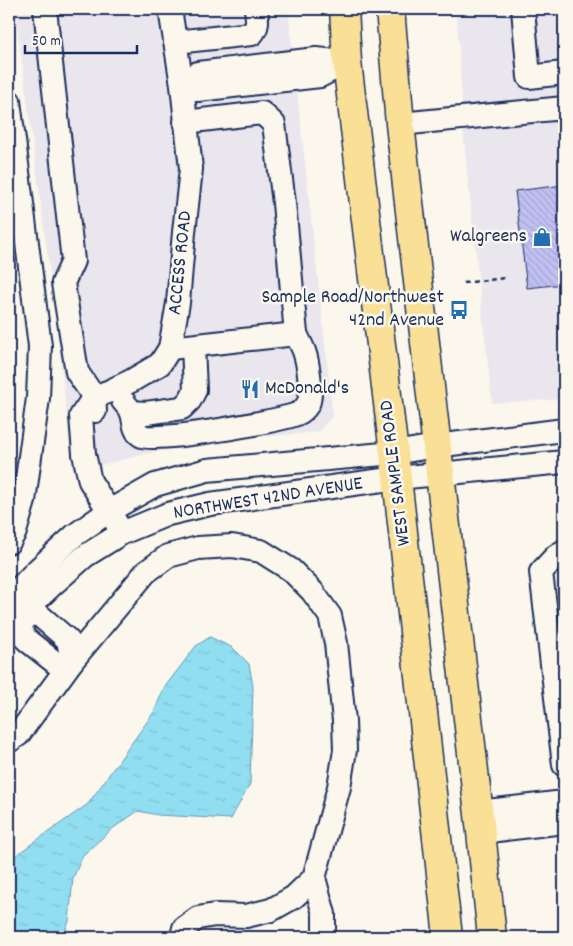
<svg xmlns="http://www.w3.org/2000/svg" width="573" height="946" font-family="Dekko,sans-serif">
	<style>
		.built { fill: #e9e6ee }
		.water { fill: url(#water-ripples); stroke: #6298b6 }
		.building { fill: url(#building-back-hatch); stroke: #1b2f5e }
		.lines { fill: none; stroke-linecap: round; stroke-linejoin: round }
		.minor-casing { stroke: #1b2f5e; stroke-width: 26 }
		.major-casing { stroke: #1b2f5e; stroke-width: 31 }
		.path { stroke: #1b2f5e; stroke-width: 2.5; stroke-dasharray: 5 4; stroke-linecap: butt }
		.minor { stroke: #fbf7ec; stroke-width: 22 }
		.major { stroke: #f9e096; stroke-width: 28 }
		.labels { text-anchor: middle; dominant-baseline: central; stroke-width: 5; stroke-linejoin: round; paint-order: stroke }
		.poi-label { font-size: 20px; fill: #1b2f5e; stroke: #fbf7ec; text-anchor: end }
		.street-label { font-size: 20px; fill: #1b2f5e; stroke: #fbf7ec }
	</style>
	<defs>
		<pattern id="water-ripples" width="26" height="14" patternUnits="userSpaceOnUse" patternTransform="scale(1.25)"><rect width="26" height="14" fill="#91def1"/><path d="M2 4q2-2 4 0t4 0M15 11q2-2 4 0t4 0" fill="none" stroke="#7cbfd1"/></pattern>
		<pattern id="building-back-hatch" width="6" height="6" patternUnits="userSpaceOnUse" patternTransform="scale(1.25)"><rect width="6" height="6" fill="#c0c0f2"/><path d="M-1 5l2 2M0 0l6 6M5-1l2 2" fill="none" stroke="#a4a5d2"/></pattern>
	</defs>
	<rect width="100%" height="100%" fill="#fbf7ec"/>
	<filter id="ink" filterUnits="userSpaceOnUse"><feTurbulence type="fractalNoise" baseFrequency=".02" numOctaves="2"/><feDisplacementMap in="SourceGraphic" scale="10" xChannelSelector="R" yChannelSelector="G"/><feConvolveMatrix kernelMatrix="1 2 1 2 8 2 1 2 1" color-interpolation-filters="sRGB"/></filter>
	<g filter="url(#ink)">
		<g class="built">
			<path d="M15,9H288L333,415L318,432L214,441L154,452L73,472L55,311Z"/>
			<path d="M456,9H564V399L492,403L464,142L459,46Z"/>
		</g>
		<path class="water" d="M210,637L233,648L249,664L253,686L250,784L231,819L158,815L138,811L112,829L83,855L73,878L69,921L63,937H9V860L88,804L154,712L164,688L196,646Z"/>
		<path class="building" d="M564,185V284L527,288L515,191Z"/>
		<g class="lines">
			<g class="minor-casing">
				<g id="minor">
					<path d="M45,9L73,261L63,283L77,372L94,397L95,411"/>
					<path d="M523,9L529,77L564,73"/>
					<path d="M175,42L252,34C259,26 257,19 256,9"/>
					<path d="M316,59L347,62L320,76L198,90L182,85L198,73Z"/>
					<path d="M9,101L40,346L38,398L24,501L15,532L9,542"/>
					<path d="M400,124L564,108"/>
					<path d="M170,348L296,334L284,203L274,124L262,113L185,122"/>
					<path d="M123,401L132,412L146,413L182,408L190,400L195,390L193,346"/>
					<path d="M132,412C134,421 134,432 142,436C154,443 279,421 297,414C302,412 305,409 308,404C313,394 308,362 304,351C302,346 299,340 296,334"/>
					<path d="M117,524L90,481L84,454L81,416L94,397L110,391L131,381L160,364L170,348L178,303L184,232L191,169L182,85L170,9"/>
					<path d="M564,551L556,556L541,572L564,765"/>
					<path d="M9,599L37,570L75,535L109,511L155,485L207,470L394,453L436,446L564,430"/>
					<path d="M10,607L19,617L23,636L28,641L57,664L72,661L68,640L38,614L19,617"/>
					<path d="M9,626L52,585L85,556L122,533L168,514L210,504L397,478L564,462"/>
					<path d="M9,741L18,735L72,661L146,572L168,556L198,548L232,546L261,551L291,570L312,591L330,616L336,643L344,721L345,750L339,787L314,878L294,897L271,910L246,916L215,915L198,918L184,928L182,937"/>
					<path d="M479,812L564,802"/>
					<path d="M481,832L564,822"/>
					<path d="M314,878L324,914V937"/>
				</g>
			</g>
			<g class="major-casing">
				<g id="major">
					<path d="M344,9L347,62L397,478L448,937"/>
					<path d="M390,9L400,124L481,832L492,937"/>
				</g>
			</g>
			<g class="path">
				<path d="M463,283L505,278"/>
				<path d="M450,313L466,311"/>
			</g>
			<use href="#minor" class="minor"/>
			<use href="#major" class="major"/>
		</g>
	</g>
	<defs>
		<g id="shop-bare" transform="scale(1.5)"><path d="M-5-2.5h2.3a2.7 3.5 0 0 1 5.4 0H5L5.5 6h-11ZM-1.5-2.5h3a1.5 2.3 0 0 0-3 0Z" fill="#1f6fb2" stroke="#fbf7ec" stroke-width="2.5" paint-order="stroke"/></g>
		<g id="bus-bare" transform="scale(1.5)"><path d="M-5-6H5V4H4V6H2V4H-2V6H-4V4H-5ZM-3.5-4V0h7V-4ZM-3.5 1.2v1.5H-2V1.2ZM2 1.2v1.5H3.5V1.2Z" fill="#1f6fb2" stroke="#fbf7ec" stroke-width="2.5" paint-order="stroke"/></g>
		<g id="restaurant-bare" transform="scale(1.5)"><path d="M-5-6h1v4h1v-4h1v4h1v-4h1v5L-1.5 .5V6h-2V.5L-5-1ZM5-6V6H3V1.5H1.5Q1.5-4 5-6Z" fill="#1f6fb2" stroke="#fbf7ec" stroke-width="2.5" paint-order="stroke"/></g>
	</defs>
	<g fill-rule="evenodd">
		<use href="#shop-bare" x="542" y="237"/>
		<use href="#bus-bare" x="459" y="310"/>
		<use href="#restaurant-bare" x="250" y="389"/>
	</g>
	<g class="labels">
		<g class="poi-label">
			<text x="527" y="237">Walgreens</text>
			<text x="444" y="298">Sample Road/Northwest<tspan x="444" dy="23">42nd Avenue</tspan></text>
			<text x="265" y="389" text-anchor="start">McDonald's</text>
		</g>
		<g class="street-label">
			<text transform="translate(181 263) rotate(-84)">ACCESS ROAD</text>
			<text transform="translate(396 473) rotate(-97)">WEST SAMPLE ROAD</text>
			<text transform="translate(268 499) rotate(-9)">NORTHWEST 42ND AVENUE</text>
		</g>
	</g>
	<rect width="573" height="946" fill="none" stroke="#fbf7ec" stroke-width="30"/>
	<rect x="15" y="15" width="543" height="916" fill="none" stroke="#1b2f5e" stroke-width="2" filter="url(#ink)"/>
	<path d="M25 45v8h112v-8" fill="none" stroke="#1b2f5e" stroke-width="2.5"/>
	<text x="32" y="45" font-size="15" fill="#1b2f5e" stroke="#fbf7ec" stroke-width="4" paint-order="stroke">50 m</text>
</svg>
